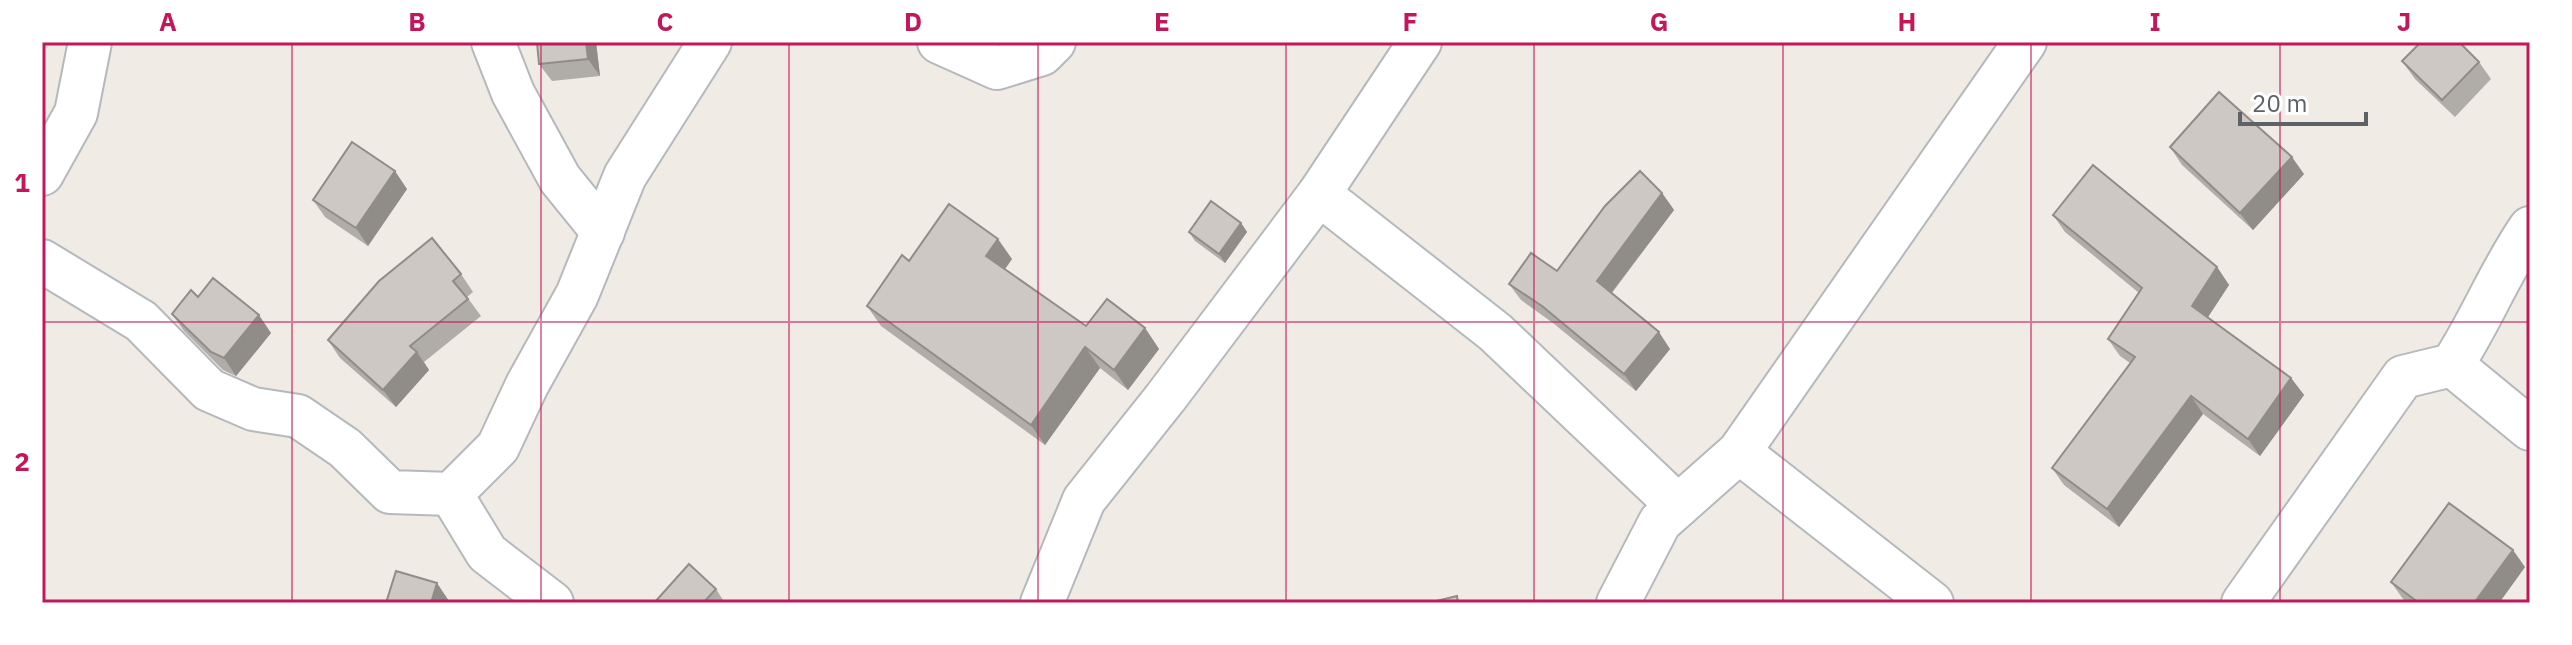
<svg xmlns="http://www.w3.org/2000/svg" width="2572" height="645" font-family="'IBM Plex Sans',sans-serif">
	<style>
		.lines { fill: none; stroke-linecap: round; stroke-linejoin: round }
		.minor-casing { stroke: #b5b9bc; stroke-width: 46 }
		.minor { stroke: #fff; stroke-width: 42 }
		.wall { fill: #b0aca8 }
		.shaded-wall { fill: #908c88 }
		.building { fill: #cdc8c3; stroke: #908c88; stroke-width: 2 }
		.grid { fill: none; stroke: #c2185b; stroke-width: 2; stroke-opacity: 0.55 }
		.neatline { fill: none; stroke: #c2185b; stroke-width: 3 }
		.grid-label { font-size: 26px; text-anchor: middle; font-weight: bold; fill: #c2185b }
	</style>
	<rect width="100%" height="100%" fill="#f0ebe4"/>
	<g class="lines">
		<g class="minor-casing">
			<g id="minor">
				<path d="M493,42L513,93L560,179L603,232"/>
				<path d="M939,42L997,68L1042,54L1054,42"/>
				<path d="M42,174L76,113L90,42"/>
				<path d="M1319,194L1495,332L1678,506"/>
				<path d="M42,261L141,321L209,390L253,409L298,416L345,448L390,492L451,494L498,447L527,385L577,295L625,176L710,42"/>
				<path d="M2452,365L2530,429"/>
				<path d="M1739,452L1932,603"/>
				<path d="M451,494L487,553L552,603"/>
				<path d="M1042,603L1084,500L1166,397L1319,194L1420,42"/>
				<path d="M1618,603L1660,522L1739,452L2025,42"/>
				<path d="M2243,603L2403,377L2452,365C2481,321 2500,271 2530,228"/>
			</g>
		</g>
		<use href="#minor" class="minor"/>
	</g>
	<g class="wall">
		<path d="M596,42L600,76L552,81L539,64Z"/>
		<path d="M2402,61L2479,62L2491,79L2455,117L2415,79Z"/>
		<path d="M2170,147L2304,174L2253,230L2182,165Z"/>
		<path d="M407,189L368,246L325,217L313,200Z"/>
		<path d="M1662,193L1674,210L1612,293L1670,349L1636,391L1553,323L1521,300L1509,284L1557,271Z"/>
		<path d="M2053,215L2217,267L2229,285L2208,317L2291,378L2304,395L2260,456L2203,414L2119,527L2064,485L2052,468L2130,363L2120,356L2108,339L2139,293L2065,232Z"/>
		<path d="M1241,223L1247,232L1225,263L1195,241L1189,232Z"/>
		<path d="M1012,259L1005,269L1086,326L1145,328L1159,349L1128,390L1100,368L1045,445L881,326L867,306L909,261Z"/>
		<path d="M461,274L473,292L467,297L481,316L424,362L429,370L396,407L340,358L328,340Z"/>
		<path d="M198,297L271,333L236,376L223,370L184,331L172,314Z"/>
		<path d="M2525,567L2499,603H2408L2403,599L2391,582Z"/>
		<path d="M716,589L725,603H654Z"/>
	</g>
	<g class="shaded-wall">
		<path d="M586,42H596L600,76L588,59Z"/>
		<path d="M2292,157L2304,174L2253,230L2240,213Z"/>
		<path d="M395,171L407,189L368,246L356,228Z"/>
		<path d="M1662,193L1674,210L1608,297L1597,281Z"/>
		<path d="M1241,223L1247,232L1225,263L1219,254Z"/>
		<path d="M998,239L1012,259L1000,276L986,256Z"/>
		<path d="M2217,267L2229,285L2204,323L2192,306Z"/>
		<path d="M259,315L271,333L236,376L224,358Z"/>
		<path d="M1145,328L1159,349L1128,390L1114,370Z"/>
		<path d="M1659,332L1670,349L1636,391L1624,374Z"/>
		<path d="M1085,347L1100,368L1045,445L1031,425Z"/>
		<path d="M417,352L429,370L396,407L383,390Z"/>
		<path d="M2291,378L2304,395L2260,456L2248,439Z"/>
		<path d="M2191,396L2203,414L2119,527L2107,509Z"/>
		<path d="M2513,550L2525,567L2499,603H2474Z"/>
		<path d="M437,583L449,601L448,603H431Z"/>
	</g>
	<g class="building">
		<path d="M537,42H586L588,59L539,64Z"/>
		<path d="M2421,42H2459L2479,62L2442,100L2402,61Z"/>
		<path d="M2219,92L2292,157L2240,213L2170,147Z"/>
		<path d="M352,142L395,171L356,228L313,200Z"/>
		<path d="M2093,165L2217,267L2192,306L2291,378L2248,439L2191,396L2107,509L2052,468L2135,357L2108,339L2142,288L2053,215Z"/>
		<path d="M1640,171L1662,193L1597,281L1659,332L1624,374L1542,306L1509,284L1531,253L1557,271L1605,206Z"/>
		<path d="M1211,201L1241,223L1219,254L1189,232Z"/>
		<path d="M949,204L998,239L986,256L1086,326L1107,299L1145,328L1114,370L1085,347L1031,425L867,306L902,255L909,261Z"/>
		<path d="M432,238L461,274L453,281L468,299L410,346L417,352L383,390L328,340L379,281Z"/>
		<path d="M213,278L259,315L224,358L211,352L172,314L191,290L198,297Z"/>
		<path d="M2449,503L2513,550L2474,603H2419L2391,582Z"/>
		<path d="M689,564L716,589L703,603H654Z"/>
		<path d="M396,571L437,583L431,603H386Z"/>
		<path d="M1457,596L1458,603H1428Z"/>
	</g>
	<path class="grid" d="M292,42V603M541,42V603M789,42V603M1038,42V603M1286,42V603M1534,42V603M1783,42V603M2031,42V603M2280,42V603M42,322H2530"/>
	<rect width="2572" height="645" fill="none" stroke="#ffffff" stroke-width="88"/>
	<path d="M2240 112v12h126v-12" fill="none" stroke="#5c6266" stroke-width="4"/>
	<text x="2252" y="112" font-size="24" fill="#5c6266" stroke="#ffffff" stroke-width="6" paint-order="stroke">20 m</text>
	<rect x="44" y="44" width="2484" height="557" class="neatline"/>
	<g class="grid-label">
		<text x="168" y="31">A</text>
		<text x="417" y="31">B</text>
		<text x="665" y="31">C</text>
		<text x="913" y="31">D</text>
		<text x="1162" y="31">E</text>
		<text x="1410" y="31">F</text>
		<text x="1659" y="31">G</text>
		<text x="1907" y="31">H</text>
		<text x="2155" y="31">I</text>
		<text x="2404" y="31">J</text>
		<text x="22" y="192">1</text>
		<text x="22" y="471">2</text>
	</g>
</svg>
